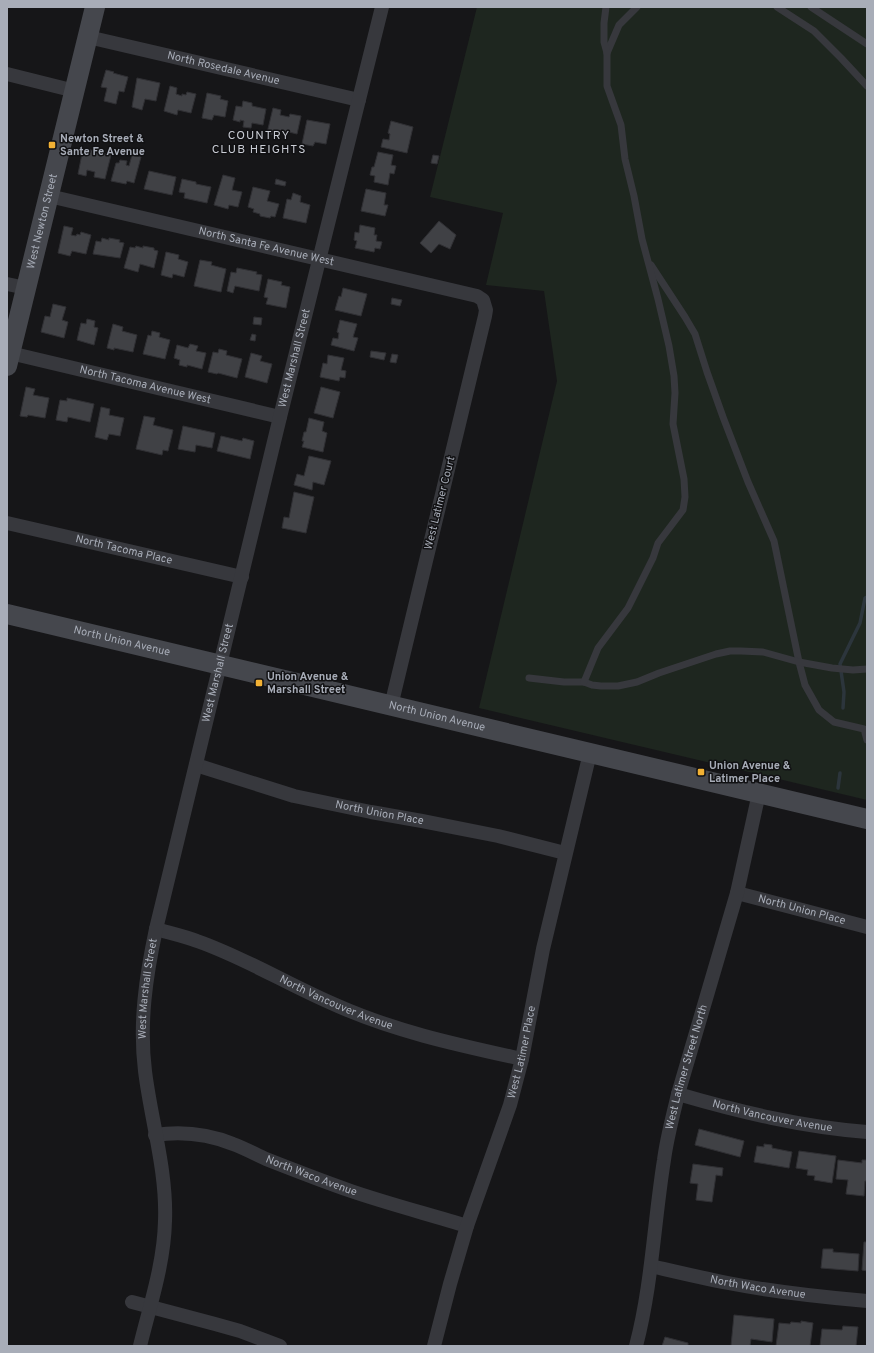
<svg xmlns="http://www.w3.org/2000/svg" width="874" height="1353" font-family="Overpass,sans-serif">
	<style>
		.green { fill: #1e261f }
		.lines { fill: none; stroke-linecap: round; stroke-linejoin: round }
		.stream { stroke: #2c353c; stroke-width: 3.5 }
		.building { fill: #404145; stroke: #303034 }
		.lane { stroke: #37383d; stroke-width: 7 }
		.street { stroke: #37383d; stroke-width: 14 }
		.secondary { stroke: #45474d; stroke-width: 20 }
		.poi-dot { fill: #f2b134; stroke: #111113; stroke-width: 1.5 }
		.labels { text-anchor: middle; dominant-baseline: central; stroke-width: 3; stroke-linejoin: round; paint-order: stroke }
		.street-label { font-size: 11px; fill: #a8adb8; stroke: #111113 }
		.poi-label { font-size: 11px; font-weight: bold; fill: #a8adb8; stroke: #111113; text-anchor: start }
		.neighbourhood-label { font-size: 12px; letter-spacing: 1px; fill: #c9ccd4; stroke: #111113 }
	</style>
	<rect width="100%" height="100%" fill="#161618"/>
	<path class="green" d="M477,7H867V800L479,708L557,381L544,291L486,285L503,213L430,197Z"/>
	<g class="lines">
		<g class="stream">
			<path d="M843,708L844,692L840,664L860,623L865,598L867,597"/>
			<path d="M838,788L840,773"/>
		</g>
	</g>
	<g class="building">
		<path d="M106,70L114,72L113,73L128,77L124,92L119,91L116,104L104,101L107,88L101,87Z"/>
		<path d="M137,78L160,83L156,101L145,99L142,110L132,107Z"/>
		<path d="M170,86L177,88L176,94L182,96V94L186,95L187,92L196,94L191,113L178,110L177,115L164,111Z"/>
		<path d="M207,93L221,96L220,99L228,101L225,117L214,115L212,120L202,118Z"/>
		<path d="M243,101L252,103V106L266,109L263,125L252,123L251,128L243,127L244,121L240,120V122L233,120L236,106L242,107Z"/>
		<path d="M273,108L281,110L280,115L289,117L290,114L301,116L297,134L281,130L279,136L267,133Z"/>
		<path d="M307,120L330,124L326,144L315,142L313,146L302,144Z"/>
		<path d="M391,121L413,127L407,153L381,147L383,139L389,140L390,134L388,133Z"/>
		<path d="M87,149L111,155L105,179L94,177L95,172L87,170L86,176L78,174L82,154L86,155Z"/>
		<path d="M378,152L393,155L391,165L396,166L394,174L390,173L388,185L374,182L375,176L370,175L372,167H374Z"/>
		<path d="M132,155L141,157L134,183L127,181L126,184L111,181L116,163H119L120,160L127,161L126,165L129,166Z"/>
		<path d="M433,155L439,156L437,164L431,163Z"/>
		<path d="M149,171L176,177L172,195L144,189Z"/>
		<path d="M223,175L235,178L232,190L242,192L238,207L229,205L228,209L214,205Z"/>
		<path d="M182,179L196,182V184L211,187L207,203L184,198L185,193L179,192Z"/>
		<path d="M276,179L286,182L285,186L275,184Z"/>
		<path d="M253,187L270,191L267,201L279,204L275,217L271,216L270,218L260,216V214L253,212L254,209L248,207Z"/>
		<path d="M366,189L386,193L384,205H388L385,216L361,211Z"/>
		<path d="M293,193L301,196L300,202L310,205L306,223L283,218L287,199L291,200Z"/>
		<path d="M439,221L456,235L450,249L439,244L431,253L420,243Z"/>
		<path d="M360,225L375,228L374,235H377L376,241L382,242L380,249L375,248L374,252L355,248L357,241L354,240L355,232L359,233Z"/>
		<path d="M64,226L73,228L71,235L76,236L77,234L80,235L81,232L91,235L86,254L72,251L70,256L58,253Z"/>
		<path d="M102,238L109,240V238L120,240L119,242L124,243L120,258L93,254L96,241L101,242Z"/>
		<path d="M136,246L143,248V246L154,248V250L158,251L154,268L140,264L138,272L124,268L130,247L135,248Z"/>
		<path d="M166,252L179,255L178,259L188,262L184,277L173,274L172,278L161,275Z"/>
		<path d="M200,260L212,262L211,265L226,269L221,292L194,286Z"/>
		<path d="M237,268L257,272L256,274L262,275L259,291L235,286L233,293L227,291L231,272L236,273Z"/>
		<path d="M268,279L282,282L281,285L290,287L286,308L266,304L268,298L264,297Z"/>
		<path d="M343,288L367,294L361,316L335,310L339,296L341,297Z"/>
		<path d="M392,298L402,300L400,306L391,304Z"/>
		<path d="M53,304L66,307L62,320L68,322L64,338L41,332L45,316L50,317Z"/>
		<path d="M254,317L262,318L261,325L253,324Z"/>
		<path d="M87,319L95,321L94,327L98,328L94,345L77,340L81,323L86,324Z"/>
		<path d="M340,320L357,324L353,337L358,338L354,351L331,345L333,338L338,339L339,333L337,332Z"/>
		<path d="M113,324L123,327L122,331L137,335L133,352L114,348V350L107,348Z"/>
		<path d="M152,331L160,333L159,337L170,340L165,359L143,354L148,335L151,336Z"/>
		<path d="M252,334L256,335L255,341L250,340Z"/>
		<path d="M190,344L198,346L196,351L206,353L202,369L187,365V367L179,365L180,360L174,358L177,345L188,348Z"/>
		<path d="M219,349L227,351L226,355L242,359L237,378L218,373L217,374L208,372L213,352L218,353Z"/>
		<path d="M371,351L386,353L384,360L370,357Z"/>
		<path d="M251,353L262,356L260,361L272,364L267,383L245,377Z"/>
		<path d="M392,354L398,355L396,363L390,362Z"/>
		<path d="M328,355L344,358L341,370L346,371L345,378L340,377L339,381L320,377L323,363L327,364Z"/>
		<path d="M26,387L35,389L33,395L49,398L45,418L28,415L27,417L20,416Z"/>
		<path d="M321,387L340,392L333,418L314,413Z"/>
		<path d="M67,398L94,404L90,422L68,417L67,422L56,420L60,400L67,401Z"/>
		<path d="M101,407L110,409L109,415L124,418L120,436L109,434L107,440L95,437Z"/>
		<path d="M144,416L155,418L153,425L173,430L168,451L163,450L162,455L136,449Z"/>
		<path d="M309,418L324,422L322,431L327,433L323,452L302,447L304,441H302L304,432H306Z"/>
		<path d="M183,426L215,433L212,448L196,445L195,452L178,449Z"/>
		<path d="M221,436L242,441L243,438L254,441L250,459L217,451Z"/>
		<path d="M309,456L331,461L324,485L313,482L312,490L294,485L297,474L304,476Z"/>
		<path d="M294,492L314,497L306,533L282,528L284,517L289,518Z"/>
		<path d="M699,1129L744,1141L740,1157L695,1145Z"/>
		<path d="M764,1144L772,1145V1148L792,1152L789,1168L754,1162L757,1146L764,1147Z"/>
		<path d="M799,1151L836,1156L832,1183L814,1180L815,1176L807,1175L808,1170L796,1168Z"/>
		<path d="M838,1160L862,1163V1160H867V1181H865L864,1196L846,1194L848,1180L836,1179Z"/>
		<path d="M693,1164L723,1168L722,1176L716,1175L712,1202L696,1200L698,1184L690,1183Z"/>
		<path d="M864,1242H867V1271L862,1270Z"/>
		<path d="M823,1249H833V1252L859,1254L858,1271L821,1268Z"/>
		<path d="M734,1315L774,1319L772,1342L751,1339L750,1346H731Z"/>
		<path d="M801,1321L813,1323L810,1346H776L779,1323L790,1324L791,1322L801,1323Z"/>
		<path d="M843,1326L858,1327L856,1346H820L822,1329L842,1330Z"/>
		<path d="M665,1337L688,1343V1346H662Z"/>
	</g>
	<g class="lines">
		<g class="lane">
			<path d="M777,7L814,31L841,58L867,86"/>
			<path d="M811,7L867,44"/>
			<path d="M607,53L619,25L637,7"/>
			<path d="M651,265L685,317L695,334L707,372L723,417L748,482L774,541L799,662L805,685L819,710L834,722L864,729L867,740"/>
			<path d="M529,678L564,682H584L592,685L601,686H618L637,682L659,673L716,654L730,651H741L763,652L799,662L832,668L853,670L867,669"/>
			<path d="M584,682L598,648L628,608L653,558L658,543L683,510L685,497L684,479L673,424L675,393L674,376L669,346L658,299L642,239L634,196L625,159L621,125L607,86V53L604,42V23L606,7"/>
		</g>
		<g class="street">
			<path id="s1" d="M88,37L359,100"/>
			<path d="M7,74L75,91"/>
			<path id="s2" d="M49,196L477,296L483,300L486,310L485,316L391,706"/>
			<path d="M7,284L26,288"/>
			<path id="s3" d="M10,353L280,417"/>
			<path id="s4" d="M7,523L242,577"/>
			<path id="s5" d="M196,765L294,796L371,812L422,821L498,836L565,853"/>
			<path id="s6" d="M737,893L867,927"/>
			<path id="s7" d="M156,929C170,933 184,936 197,941C246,958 290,986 338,1006C397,1032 459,1045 522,1059"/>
			<path id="s8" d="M678,1094C740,1112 802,1127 867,1132"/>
			<path id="s9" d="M155,1135C182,1131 208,1134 233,1144C244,1148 255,1154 266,1159C294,1170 322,1181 351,1191C389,1204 428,1214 467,1226"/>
			<path id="s10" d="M651,1266C677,1272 702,1278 728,1283C774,1292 820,1297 867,1301"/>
			<path d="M132,1302L215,1324L240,1331L280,1346"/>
			<path id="s11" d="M140,1346C150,1305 164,1264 165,1221C167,1171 151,1120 145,1071C139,1023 146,976 156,929L280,417L382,7"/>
			<path id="s12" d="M434,1346L450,1284L467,1226L510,1105L522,1059L543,949L590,753"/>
			<path id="s13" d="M636,1346C652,1285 654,1222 664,1160C667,1137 673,1116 678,1094L737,893L759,793"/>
		</g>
		<g class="secondary">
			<path id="s14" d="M7,366L95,7"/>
			<path id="s15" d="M7,614L867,819"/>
		</g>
	</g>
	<g class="poi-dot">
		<rect x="48" y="141" width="8" height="8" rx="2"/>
		<rect x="255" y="679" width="8" height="8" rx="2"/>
		<rect x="697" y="768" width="8" height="8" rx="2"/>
	</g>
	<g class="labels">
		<g class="street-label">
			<text stroke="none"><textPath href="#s1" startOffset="139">North Rosedale Avenue</textPath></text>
			<text stroke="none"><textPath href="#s14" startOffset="149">West Newton Street</textPath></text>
			<text stroke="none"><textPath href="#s2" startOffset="223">North Santa Fe Avenue West</textPath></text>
			<text stroke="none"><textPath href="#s11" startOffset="1010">West Marshall Street</textPath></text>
			<text stroke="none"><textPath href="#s3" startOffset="139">North Tacoma Avenue West</textPath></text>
			<text transform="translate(440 503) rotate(-76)">West Latimer Court</text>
			<text stroke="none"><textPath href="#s4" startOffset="120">North Tacoma Place</textPath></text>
			<text stroke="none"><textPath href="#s15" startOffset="118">North Union Avenue</textPath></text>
			<text stroke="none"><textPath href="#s11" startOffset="686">West Marshall Street</textPath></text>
			<text stroke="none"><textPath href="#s15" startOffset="442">North Union Avenue</textPath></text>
			<text stroke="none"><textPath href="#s5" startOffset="190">North Union Place</textPath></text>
			<text stroke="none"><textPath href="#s6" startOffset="67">North Union Place</textPath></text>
			<text stroke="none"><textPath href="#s11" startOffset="362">West Marshall Street</textPath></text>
			<text stroke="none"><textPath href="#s7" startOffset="195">North Vancouver Avenue</textPath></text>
			<text stroke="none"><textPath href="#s12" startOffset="307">West Latimer Place</textPath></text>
			<text stroke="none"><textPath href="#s13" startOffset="284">West Latimer Street North</textPath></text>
			<text stroke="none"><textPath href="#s8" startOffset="97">North Vancouver Avenue</textPath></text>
			<text stroke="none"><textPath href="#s9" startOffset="164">North Waco Avenue</textPath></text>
			<text stroke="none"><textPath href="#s10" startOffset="109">North Waco Avenue</textPath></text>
		</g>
		<g class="poi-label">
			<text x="60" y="139">Newton Street &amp;<tspan x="60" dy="13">Sante Fe Avenue</tspan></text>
			<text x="267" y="677">Union Avenue &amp;<tspan x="267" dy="13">Marshall Street</tspan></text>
			<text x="709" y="766">Union Avenue &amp;<tspan x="709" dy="13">Latimer Place</tspan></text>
		</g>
		<g class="neighbourhood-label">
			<text x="259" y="136">COUNTRY<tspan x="259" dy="14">CLUB HEIGHTS</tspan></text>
		</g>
	</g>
	<rect width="874" height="1353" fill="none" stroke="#a8adb8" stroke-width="16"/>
</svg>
